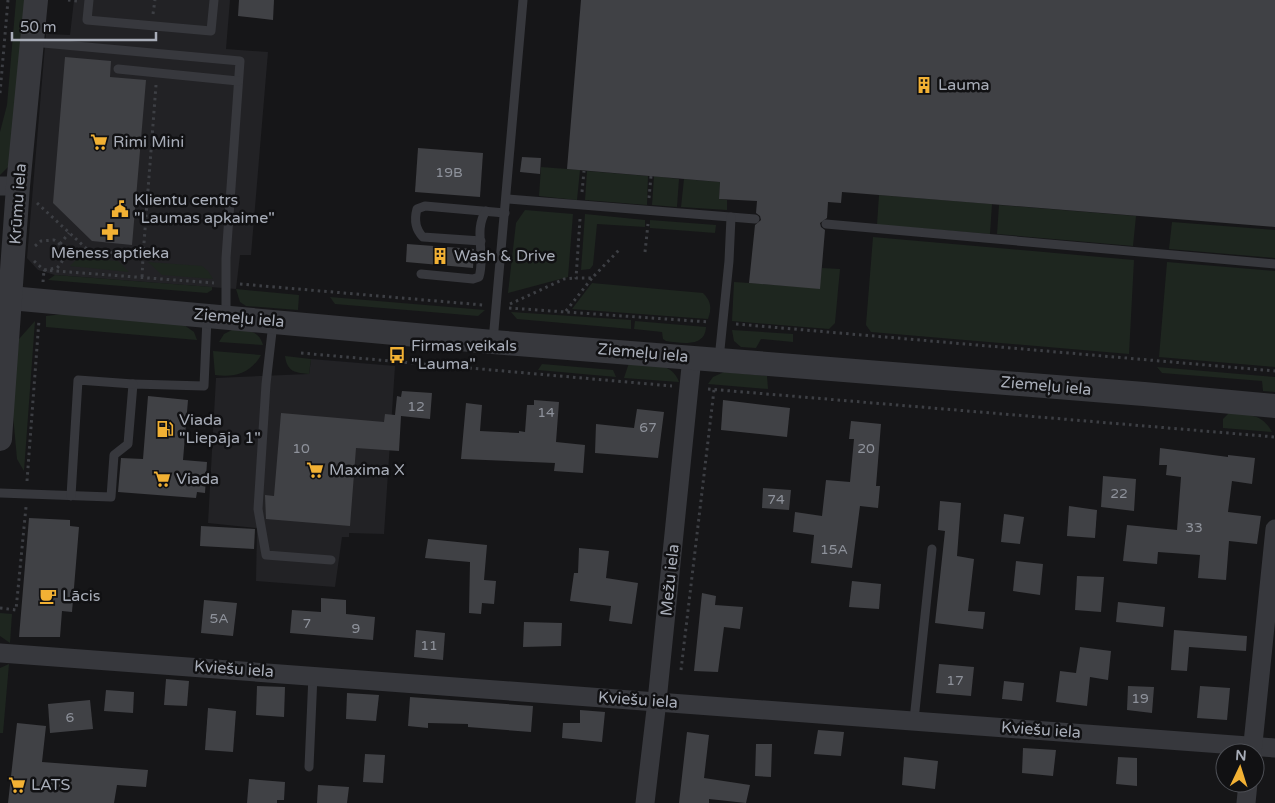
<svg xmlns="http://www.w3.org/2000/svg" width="1275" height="803" font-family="'Varela Round',sans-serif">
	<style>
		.built { fill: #222225 }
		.green { fill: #1e261f }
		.building { fill: #404145 }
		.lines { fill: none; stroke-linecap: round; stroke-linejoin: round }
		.path { stroke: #3d3f44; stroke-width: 3; stroke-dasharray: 2.5 4; stroke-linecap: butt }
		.service { stroke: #37383d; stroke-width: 9 }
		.minor { stroke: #37383d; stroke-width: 19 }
		.tertiary { stroke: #37383d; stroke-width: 24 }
		.labels { text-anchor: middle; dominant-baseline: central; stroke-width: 5; stroke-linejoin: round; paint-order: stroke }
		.number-label { font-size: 14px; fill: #8e929b }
		.poi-label { font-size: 16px; fill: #a8adb8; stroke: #111113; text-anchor: start }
		.street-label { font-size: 16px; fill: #a8adb8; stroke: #111113 }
	</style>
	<rect width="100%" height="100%" fill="#161618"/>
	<g class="built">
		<path d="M74,0H230L226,49L268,52L251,255H240L236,289L55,275L38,270L27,258L46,34L70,35Z"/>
		<path d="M311,359L395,366L384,534L349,533V537H342L335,587L256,581L257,528L208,523L216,378L309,374Z"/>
	</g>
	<g class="green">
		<path d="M16,0H25L10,165L0,175V132L7,105Z"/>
		<path d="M541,167L580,170L577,200L539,196Z"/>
		<path d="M587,171L648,176L647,205L585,200Z"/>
		<path d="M654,176L679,179L677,207L652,205Z"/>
		<path d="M684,179L720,182L719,199L727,200V210L681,207Z"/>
		<path d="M879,195L992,204L990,234L877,225Z"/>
		<path d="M999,205L1136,216L1133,246L997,234Z"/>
		<path d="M525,210L573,214L568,277L508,293L516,223Z"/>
		<path d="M585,214L645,220V227L597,224L593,265L590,269L581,270Z"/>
		<path d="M650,220L716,225L715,233L650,228Z"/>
		<path d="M1172,222L1275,230V258L1169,249Z"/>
		<path d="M873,237L1134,260L1129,354L871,332L866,325Z"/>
		<path d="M78,258L118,261L129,272L70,266Z"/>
		<path d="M148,262L202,266L208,271L213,279L162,275Z"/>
		<path d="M1167,262L1275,271V367L1159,357Z"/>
		<path d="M822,268L840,269L835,323L829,329L732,321L734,282L819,288Z"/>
		<path d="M55,275L212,287V290L207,293L48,280Z"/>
		<path d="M592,283L703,293C711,301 712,308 708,319L572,309Z"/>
		<path d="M236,289L299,295L298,310L246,306L240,302Z"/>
		<path d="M330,297L485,310L478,316L335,304Z"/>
		<path d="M511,312L631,320V329L517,319Z"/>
		<path d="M63,314L184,325L194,332L197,340L46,327V316Z"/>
		<path d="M35,321L24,471L17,459L12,404L19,339Z"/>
		<path d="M635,321L706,327C705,348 681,343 666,341L663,339L662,332L634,329Z"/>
		<path d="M234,329C248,331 259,330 263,345L219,342L224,334Z"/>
		<path d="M732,330L793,334V342L761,339L756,348L741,347L734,341Z"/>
		<path d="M213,351L261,355C251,373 235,378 215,375Z"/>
		<path d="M285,356L311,359L309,374C296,373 287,372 285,356Z"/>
		<path d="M629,363C647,364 672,361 679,382L624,378Z"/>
		<path d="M542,364L613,370L616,377L538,370Z"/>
		<path d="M1157,367L1275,377V392L1263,391L1262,381L1162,373Z"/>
		<path d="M724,372L767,376L768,389L708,384L713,377Z"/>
		<path d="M1229,413C1247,414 1263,414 1272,432L1223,428V419Z"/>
		<path d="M0,613L12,614L10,643L0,636Z"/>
		<path d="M9,664L3,733H0V668Z"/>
	</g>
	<g class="building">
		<path d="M239,0H274L273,20L238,16Z"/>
		<path d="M581,0H1275V227L842,192L841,203L828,202L827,218L820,223L821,227L825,230L820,289L749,283L755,225L761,220L760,216L756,213L757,201L719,199L720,182L567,169Z"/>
		<path d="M65,57L111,61L110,77L146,80L132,245L92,241L53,203Z"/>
		<path d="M418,148L483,153L480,197L415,192Z"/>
		<path d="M522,157L541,158L540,174L520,172Z"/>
		<path d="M407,244L474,249L473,268L406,262Z"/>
		<path d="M402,391L432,393L430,419L401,416L399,451L356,448L350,526L266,519L265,495L274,496L281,413L384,422L385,414L395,415L397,396L401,397Z"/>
		<path d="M148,396L188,400L183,460L207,462L205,493L197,492L196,498L118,492L121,458L143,459Z"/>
		<path d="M534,400L559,402L556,442L585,445L583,473L554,471L555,463L461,459L466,403L482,405L480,431L519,433V431L525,432L527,405H534Z"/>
		<path d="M723,400L790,408L787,437L721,430Z"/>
		<path d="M637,409L664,412L658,458L595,453L596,424L634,428Z"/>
		<path d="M851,421L881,424L876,486H880L878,508L860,506L852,568L811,563L814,535L793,532L795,512L822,516L826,480L850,482L854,439H849Z"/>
		<path d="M1160,448L1228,457V455L1255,458L1252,484L1232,481L1228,512L1261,516L1257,544L1229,541L1226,580L1198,578L1200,555L1158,552L1157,564L1123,561L1127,525L1177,530L1181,477L1166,475L1167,465H1159Z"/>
		<path d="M1103,476L1136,479L1134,511L1101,507Z"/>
		<path d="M763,488L791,490L789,510L762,508Z"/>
		<path d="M940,501L961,503L957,556L974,559L968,611L985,612L983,629L935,623L945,531L938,530Z"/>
		<path d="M1069,506L1097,510L1095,538L1067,536Z"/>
		<path d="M1004,514L1024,517L1020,544L1001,542Z"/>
		<path d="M29,518L70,520V526L79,527L72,612L62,611L60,637H19Z"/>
		<path d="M201,526L255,529L254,549L200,546Z"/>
		<path d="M428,539L487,545L484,580L496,581L494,604L482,603L481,614L469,613L470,562L425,558Z"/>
		<path d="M579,548L609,551L606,578L638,583L632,624L609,621L611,606L570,601L574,573H578Z"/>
		<path d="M1016,561L1043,564L1040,595L1013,591Z"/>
		<path d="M1077,576L1104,577L1101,612L1075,610Z"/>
		<path d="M852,581L881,584L879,609L849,607Z"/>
		<path d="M702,593L716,596L715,605L743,607L740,629L724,627L718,672L694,671Z"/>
		<path d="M321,598L346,600V614L375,617L373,640L290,633L292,610L321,612Z"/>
		<path d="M204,600L237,603L233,636L201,633Z"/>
		<path d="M1118,602L1165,607L1163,627L1116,622Z"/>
		<path d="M524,622L562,623L561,646L523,647Z"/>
		<path d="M416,630L445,633L443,660L414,657Z"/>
		<path d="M1174,630L1247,636L1246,651L1189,647L1187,671L1171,670Z"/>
		<path d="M1080,647L1111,651L1108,680L1090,677L1087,706L1056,702L1060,671L1076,673Z"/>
		<path d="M939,664L974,667L971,696L936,693Z"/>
		<path d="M166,679L189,681L187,706L164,705Z"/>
		<path d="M1004,681L1024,683L1022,701L1002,699Z"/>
		<path d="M257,686L285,687L284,717L256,715Z"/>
		<path d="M1128,686L1154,687L1152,713L1127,710Z"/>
		<path d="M1200,686L1230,688L1227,720L1197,718Z"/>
		<path d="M106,690L134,692L133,713L104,711Z"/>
		<path d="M347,693L379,695L376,721L346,719Z"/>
		<path d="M410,697L533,706L531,732L468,727V724L428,723V728L408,726Z"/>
		<path d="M90,700L93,729L50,733L48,704Z"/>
		<path d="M208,708L236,711L233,752L205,750Z"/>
		<path d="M580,710L605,712L602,742L562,738L563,723H580Z"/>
		<path d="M17,723L46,726L42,762L148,770L146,787L117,785L114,803H8Z"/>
		<path d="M818,730L844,732L841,756L814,754Z"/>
		<path d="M687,732L709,735L704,778L750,785L746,803L709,799V803H679Z"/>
		<path d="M756,744H772L771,777L755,776Z"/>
		<path d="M1023,748L1056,750L1053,776L1022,773Z"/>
		<path d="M365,754L385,755L383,783L363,782Z"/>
		<path d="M904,757L938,761L935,789L902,785Z"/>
		<path d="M1118,757L1137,758V786L1116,784Z"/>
		<path d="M249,779L285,782L284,800H277V803H247Z"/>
		<path d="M318,785L349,787L347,803H317Z"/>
	</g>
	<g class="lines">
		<g class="path">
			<path d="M68,0L77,1"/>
			<path d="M153,14L155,0"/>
			<path d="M0,93L8,0"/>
			<path d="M582,192L584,171"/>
			<path d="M649,198L651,176"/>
			<path d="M37,203L88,250L143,256L142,278"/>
			<path d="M580,219L576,278H592L619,250"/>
			<path d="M60,244L69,233"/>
			<path d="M35,246L41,241L54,240C66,247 67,258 57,268L44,270"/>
			<path d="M645,252L648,224"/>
			<path d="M143,256L156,85"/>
			<path d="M34,261L44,270L214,283"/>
			<path d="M43,282L44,270"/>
			<path d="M240,284L483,305"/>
			<path d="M510,304L564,279L576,278"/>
			<path d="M509,308L709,322"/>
			<path d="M566,311L592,278"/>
			<path d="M736,324L1275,371"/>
			<path d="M301,353L672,386"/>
			<path d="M708,389L1275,437"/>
			<path d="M27,481L39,320"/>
			<path d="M0,608L16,610L26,507"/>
			<path d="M681,670L714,390"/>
		</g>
		<g class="service">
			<path d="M89,0L87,20L211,31L214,0"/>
			<path d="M32,42L240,61L226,258V316"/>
			<path d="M118,69L238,81"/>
			<path d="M507,199L755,219"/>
			<path d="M826,224L1275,264"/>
			<path d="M481,241L423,237C415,229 414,220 417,209L425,206L505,213"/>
			<path d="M421,274L473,279L479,277C486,255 473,230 486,211"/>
			<path d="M273,323L266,384L258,509L266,555L331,560"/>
			<path d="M493,341L523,0"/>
			<path d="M719,359L729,261L731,217"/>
			<path d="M0,493L111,497L114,455L128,444L133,384L204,386L207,318"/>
			<path d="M71,496L78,380L133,384"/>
			<path d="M914,720L932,549"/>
			<path d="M309,767L313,675"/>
		</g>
		<g class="minor">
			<path d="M0,186H18"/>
			<path d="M0,653L1275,748"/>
			<path d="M1252,753L1275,529"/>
			<path d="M645,803L657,701L692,357"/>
			<path d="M1246,803L1248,783"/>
		</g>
		<g class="tertiary">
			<path d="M10,298L493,342L1144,394L1275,406"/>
			<path d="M0,439L18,186L36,0"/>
		</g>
	</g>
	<defs>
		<g id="building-bare" transform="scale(1.35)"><path d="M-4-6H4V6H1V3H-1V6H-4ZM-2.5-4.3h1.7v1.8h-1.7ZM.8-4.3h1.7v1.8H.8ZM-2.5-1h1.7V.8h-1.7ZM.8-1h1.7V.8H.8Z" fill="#f2b134" stroke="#111113" stroke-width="2.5" paint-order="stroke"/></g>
		<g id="supermarket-bare" transform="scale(1.35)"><path d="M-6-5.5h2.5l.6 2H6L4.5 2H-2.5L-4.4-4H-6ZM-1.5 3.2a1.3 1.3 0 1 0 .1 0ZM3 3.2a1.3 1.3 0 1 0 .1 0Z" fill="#f2b134" stroke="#111113" stroke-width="2.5" paint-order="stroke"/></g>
		<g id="civic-bare" transform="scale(1.35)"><path d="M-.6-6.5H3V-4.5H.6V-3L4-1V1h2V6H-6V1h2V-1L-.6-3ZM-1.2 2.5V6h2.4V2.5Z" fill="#f2b134" stroke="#111113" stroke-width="2.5" paint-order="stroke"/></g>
		<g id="pharmacy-bare" transform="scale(1.35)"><path d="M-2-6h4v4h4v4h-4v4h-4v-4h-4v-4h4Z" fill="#f2b134" stroke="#111113" stroke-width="2.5" paint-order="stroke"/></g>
		<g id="bus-bare" transform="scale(1.35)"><path d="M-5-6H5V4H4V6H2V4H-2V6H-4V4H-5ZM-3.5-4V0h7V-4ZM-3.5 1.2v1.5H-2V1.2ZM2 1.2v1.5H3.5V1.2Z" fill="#f2b134" stroke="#111113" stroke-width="2.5" paint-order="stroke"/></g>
		<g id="fuel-bare" transform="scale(1.35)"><path d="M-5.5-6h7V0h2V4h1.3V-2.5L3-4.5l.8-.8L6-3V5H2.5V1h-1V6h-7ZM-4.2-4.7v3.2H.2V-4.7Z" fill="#f2b134" stroke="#111113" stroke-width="2.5" paint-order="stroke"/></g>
		<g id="cafe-bare" transform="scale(1.35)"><path d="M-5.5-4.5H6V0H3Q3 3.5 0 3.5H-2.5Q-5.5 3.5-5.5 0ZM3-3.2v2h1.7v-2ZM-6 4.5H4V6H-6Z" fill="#f2b134" stroke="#111113" stroke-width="2.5" paint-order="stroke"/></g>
	</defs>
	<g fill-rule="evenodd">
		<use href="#building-bare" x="924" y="85"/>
		<use href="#supermarket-bare" x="99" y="142"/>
		<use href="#civic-bare" x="120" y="209"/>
		<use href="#pharmacy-bare" x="110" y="232"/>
		<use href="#building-bare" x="440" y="256"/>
		<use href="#bus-bare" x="397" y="355"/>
		<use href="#fuel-bare" x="165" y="429"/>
		<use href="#supermarket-bare" x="315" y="470"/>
		<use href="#supermarket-bare" x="162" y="479"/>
		<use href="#cafe-bare" x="48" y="596"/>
		<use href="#supermarket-bare" x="17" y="785"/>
	</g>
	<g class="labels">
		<g class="number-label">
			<text x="449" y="172">19B</text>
			<text x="416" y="406">12</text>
			<text x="546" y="412">14</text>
			<text x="648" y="427">67</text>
			<text x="301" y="448">10</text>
			<text x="866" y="448">20</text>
			<text x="1119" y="493">22</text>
			<text x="776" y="499">74</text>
			<text x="1194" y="527">33</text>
			<text x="834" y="549">15A</text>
			<text x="219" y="618">5A</text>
			<text x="307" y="623">7</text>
			<text x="356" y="628">9</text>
			<text x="429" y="645">11</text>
			<text x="955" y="680">17</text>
			<text x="1140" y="698">19</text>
			<text x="70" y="717">6</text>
		</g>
		<g class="poi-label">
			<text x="938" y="85">Lauma</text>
			<text x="113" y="142">Rimi Mini</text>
			<text x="134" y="200">Klientu centrs<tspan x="134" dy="18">"Laumas apkaime"</tspan></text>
			<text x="110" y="253" text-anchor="middle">Mēness aptieka</text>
			<text x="454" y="256">Wash &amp; Drive</text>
			<text x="411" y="346">Firmas veikals<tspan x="411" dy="18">"Lauma"</tspan></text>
			<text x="179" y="420">Viada<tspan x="179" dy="18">"Liepāja 1"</tspan></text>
			<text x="329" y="470">Maxima X</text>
			<text x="176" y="479">Viada</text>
			<text x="62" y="596">Lācis</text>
			<text x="31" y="785">LATS</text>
		</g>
		<g class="street-label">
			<text transform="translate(18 204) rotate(-86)">Krūmu iela</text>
			<text transform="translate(239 318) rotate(5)">Ziemeļu iela</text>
			<text transform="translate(643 353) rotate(5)">Ziemeļu iela</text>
			<text transform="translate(1046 386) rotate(5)">Ziemeļu iela</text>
			<text transform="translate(670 580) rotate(-84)">Mežu iela</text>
			<text transform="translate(234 669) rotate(4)">Kviešu iela</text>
			<text transform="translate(638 700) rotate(4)">Kviešu iela</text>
			<text transform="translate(1041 730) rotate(4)">Kviešu iela</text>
		</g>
	</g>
	<g transform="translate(1240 768) rotate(4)"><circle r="24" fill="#111113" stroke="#4d4f55"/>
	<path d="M0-4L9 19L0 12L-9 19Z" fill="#f2b134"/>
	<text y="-8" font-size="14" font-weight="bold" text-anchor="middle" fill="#a8adb8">N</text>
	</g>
	<path d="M12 32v8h144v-8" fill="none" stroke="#a8adb8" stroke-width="2.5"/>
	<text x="20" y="32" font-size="15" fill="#a8adb8" stroke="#111113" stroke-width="4" paint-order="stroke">50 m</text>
</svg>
